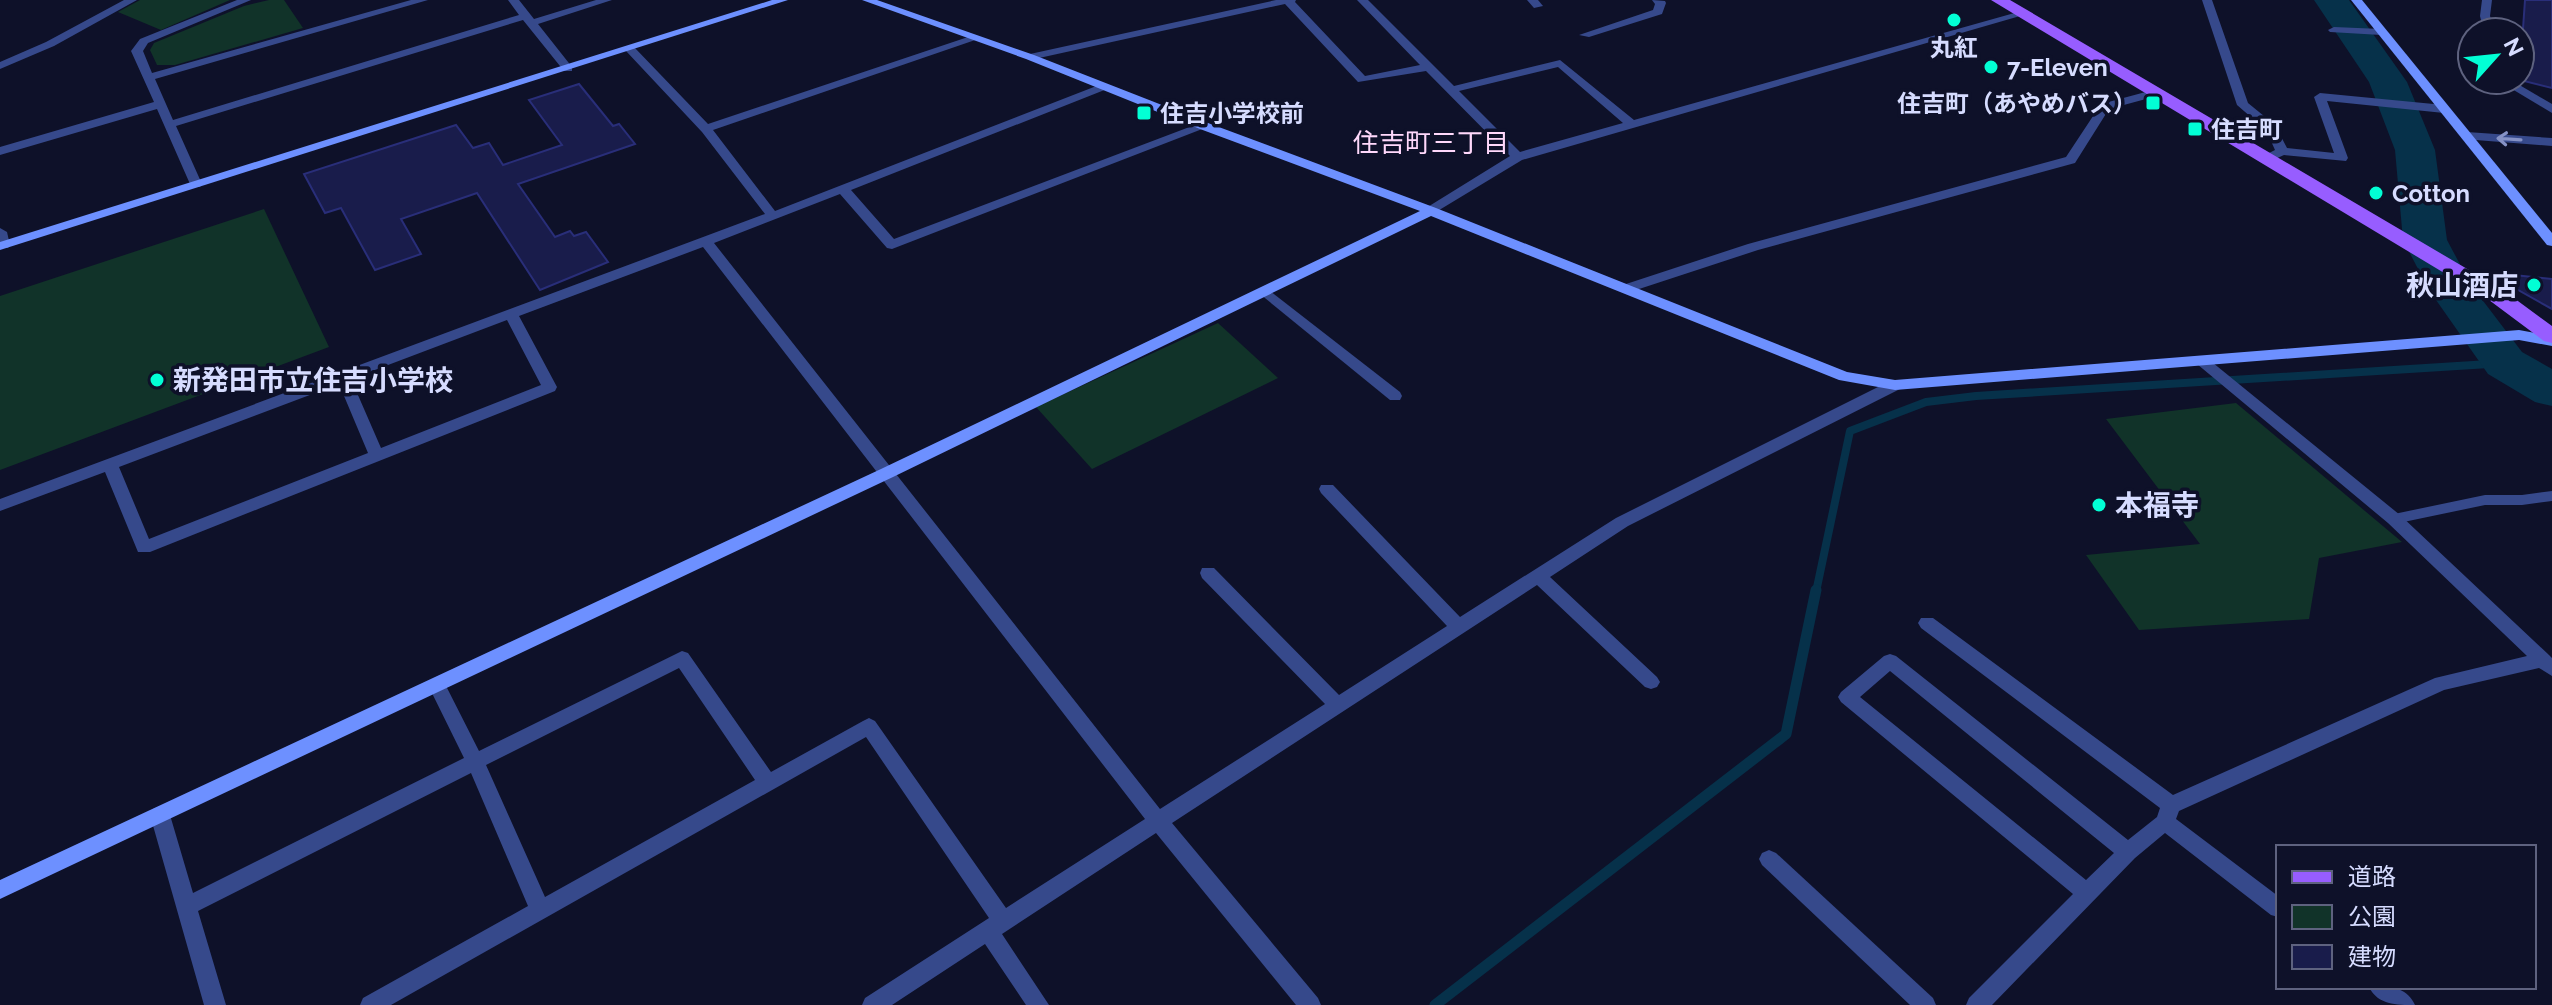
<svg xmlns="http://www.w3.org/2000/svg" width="2552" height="1005" font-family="Raleway,'Noto Sans JP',sans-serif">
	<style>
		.green { fill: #113329 }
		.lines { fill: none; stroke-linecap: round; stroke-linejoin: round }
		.stream-far1 { stroke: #06314a; stroke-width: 8 }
		.stream { stroke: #06314a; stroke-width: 11 }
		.river { fill: #06314a; fill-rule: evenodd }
		.building { fill: #191c4b; stroke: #292e79; stroke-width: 2 }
		.lane { fill: #36498b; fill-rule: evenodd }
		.street { fill: #36498b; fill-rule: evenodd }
		.secondary { fill: #6d90ff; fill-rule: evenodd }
		.primary { fill: #975dff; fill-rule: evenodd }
		.oneway { stroke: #8692c5 }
		.poi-dot { fill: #02ffd5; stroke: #0e1129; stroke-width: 3 }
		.labels { text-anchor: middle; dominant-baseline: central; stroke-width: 7; stroke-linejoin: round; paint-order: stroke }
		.far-poi-label { font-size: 24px; font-weight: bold; fill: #d6dcff; stroke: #0e1129; text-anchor: start }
		.far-neighbourhood-label { font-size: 26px; fill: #ffd8fb; stroke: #0e1129 }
		.poi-label { font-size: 28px; font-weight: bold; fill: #d6dcff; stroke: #0e1129; text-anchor: start }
	</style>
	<rect width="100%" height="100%" fill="#0e1129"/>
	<g class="green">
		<path d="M140,0H230L161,30L118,12Z"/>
		<path d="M269,0H284L303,28L175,65H157L150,50L154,43L244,6Z"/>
		<path d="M264,209L329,347L0,470V296Z"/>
		<path d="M1218,323L1278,378L1092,469L1036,407Z"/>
		<path d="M2236,403L2402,542L2319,558L2309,619L2139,630L2086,555L2200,544L2106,419Z"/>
	</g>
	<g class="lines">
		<path class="stream-far1" d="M1816,592L1850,431L1926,402L1976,396L2505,363"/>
		<path class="stream" d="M1435,1005L1786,734L1816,590"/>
		<path class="river" d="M2314,0H2349L2407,82L2435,150L2447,240L2471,285L2522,352L2552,369V406L2535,402L2488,374L2429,290L2403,240L2395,150L2369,82Z"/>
	</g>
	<g class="building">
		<path d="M2525,0H2552V88L2520,80V29H2523Z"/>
		<path d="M579,84L613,126L619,124L635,144L518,184L555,237L570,231L574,236L586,232L608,262L540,290L477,193L401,219L421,254L375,270L341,208L325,213L304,174L456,125L473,148L489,143L503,165L562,145L529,100Z"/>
		<path d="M2486,272L2552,279V309Z"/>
	</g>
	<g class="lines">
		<path class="lane" d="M2552,491V501L2522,505H2485L2394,524L2387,519L2394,514L2485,495H2522Z"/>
		<g class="street">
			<path d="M124,0H137L54,46L0,69V62L46,42Z"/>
			<path d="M237,0H251L148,43L143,51L152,73L411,0H428L155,79L173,120L519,15L508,0H519L534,19L596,0H612L538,24L572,67V71H564L523,20L176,126L202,184L200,187H192L190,184L157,109L0,155V147L154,102L131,51L140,39Z"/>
			<path d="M1276,0H1296L1295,2L1365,76L1420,65L1357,0H1368L1454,86L1560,60L1634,120L2018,12L2027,14L1522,160L1431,215L1426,214V208L1510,156L1426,71L1358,82L1285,4L1030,60L1024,57L1030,54ZM1558,67L1623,123L1520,152L1459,91Z"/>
			<path d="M1527,0H1538L1543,6L1534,8Z"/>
			<path d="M1652,0L1665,1L1666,3L1662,14L1589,37L1579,35L1653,10L1655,4Z"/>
			<path d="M2202,0H2212L2248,103L2275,125L2287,148L2334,153L2314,97L2320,93L2444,105L2450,109L2444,113L2327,101L2348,158L2346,161L2284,155L2273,160L2269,159V153L2275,150L2266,130L2237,105Z"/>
			<path d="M2482,0H2492L2490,16L2496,32H2484L2480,16Z"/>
			<path d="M2334,27L2381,29L2387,32L2381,35L2330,32L2328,30Z"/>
			<path d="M971,36L981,38L713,130L775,211L1099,85H1107V89L851,190L894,239L1200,123H1208L1210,126L892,249L887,248L840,194L714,243L1160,809L1325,704L1202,578L1200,573L1202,568H1214L1339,695L1447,626L1321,493L1319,489L1321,485H1333L1460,617L1616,518L1890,381H1900L1902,385L1900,389L1628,526L1550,577L1657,677L1660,682L1657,687L1651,689L1645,687L1537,585L1172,823L1318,998L1321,1005H1296L1156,833L1002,934L1049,1005H1026L985,944L892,1005H862L865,998L989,918L866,737L391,1005H360L363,998L528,906L471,773L198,911L226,1005H204L150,815L153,809L160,806L167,809L170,815L193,893L464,758L428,685L431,680L437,678L443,680L479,751L682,651L688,653L771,772L863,721L869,718L875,721L1006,908L1145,819L703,247L519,316L557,387L555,391L150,552H138L105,472L0,511V499L765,214L702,132L626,51V47H634L708,124ZM507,320L541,385L381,448L351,379ZM339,384L368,453L149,539L119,467ZM679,668L755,780L545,897L486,765Z"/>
			<path d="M2497,80H2511L2552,104V113Z"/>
			<path d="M2153,90L2157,92V96L2109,109L2075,163L1758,250L1633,291L1628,292L1621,288L1623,285L1748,244L2066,157L2101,104Z"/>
			<path d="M2467,132L2552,138V146L2463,139L2461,136Z"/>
			<path d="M0,228L7,232L10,245L8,248H0Z"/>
			<path d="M1265,287L1400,392L1402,396L1400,400H1390L1260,294L1258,291Z"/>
			<path d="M2202,356L2207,358L2400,515L2549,655L2552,658V676L2539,668L2444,690L2179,811L2176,819L2278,896V917L2271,915L2165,833L2135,858L1992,1005H1966L1969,998L2073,894L1841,702L1838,697L1841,692L1884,656L1890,654L1896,656L2128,840L2157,817L2160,808L1921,628L1918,623L1921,618H1933L2173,795L2435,678L2527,656L2388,523L2197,364L2195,361L2197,358ZM1890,671L2114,853L2086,880L1860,697Z"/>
			<path d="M1769,850L1776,853L1933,998L1936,1005H1910L1762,865L1759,859L1762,853Z"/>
			<path d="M2369,987C2388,987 2406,985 2415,1005C2396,1005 2378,1005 2369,987Z"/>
		</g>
		<g class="secondary">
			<path d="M772,0H788L0,250V242Z"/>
			<path d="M862,0H877L1034,55L1208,123L1436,208L1847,372L1895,380L2519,330L2552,336V346L2519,340L1895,390L1839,380L1431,216L893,477L0,899V880L881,469L1420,211L1200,129L1026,59Z"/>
			<path d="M2351,0H2362L2552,233V246L2547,245Z"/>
		</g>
		<path class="primary" d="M1991,0H2010L2503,290L2552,326V343L2544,341L2489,300Z"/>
	</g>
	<defs><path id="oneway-shaft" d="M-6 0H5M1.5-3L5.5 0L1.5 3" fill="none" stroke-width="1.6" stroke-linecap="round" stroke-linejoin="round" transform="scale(2)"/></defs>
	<use class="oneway" href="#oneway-shaft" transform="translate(2509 139) rotate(-176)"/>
	<g class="poi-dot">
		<circle cx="1954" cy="20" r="8"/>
		<circle cx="1991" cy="67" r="8"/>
		<rect x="2145" y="95" width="16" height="16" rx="4"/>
		<rect x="1136" y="105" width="16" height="16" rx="4"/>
		<rect x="2187" y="121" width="16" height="16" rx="4"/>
		<circle cx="2376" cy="193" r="8"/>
		<circle cx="2534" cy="285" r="8"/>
		<circle cx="157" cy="380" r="8"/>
		<circle cx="2099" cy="505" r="8"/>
	</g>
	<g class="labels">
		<g class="far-poi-label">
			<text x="1954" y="47" text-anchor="middle">丸紅</text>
			<text x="2007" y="67">7-Eleven</text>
			<text x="2137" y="103" text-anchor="end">住吉町（あやめバス）</text>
			<text x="1160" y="113">住吉小学校前</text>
			<text x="2211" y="129">住吉町</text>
			<text x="2392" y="193">Cotton</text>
		</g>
		<g class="far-neighbourhood-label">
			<text x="1431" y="143">住吉町三丁目</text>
		</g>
		<g class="poi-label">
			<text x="2518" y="285" text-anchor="end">秋山酒店</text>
			<text x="173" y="380">新発田市立住吉小学校</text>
			<text x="2115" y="505">本福寺</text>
		</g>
	</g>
	<rect x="2276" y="845" width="260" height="144" fill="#0e1129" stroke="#5e627f" stroke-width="2"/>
	<rect x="2292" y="871" width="40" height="12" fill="#975dff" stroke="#5e627f" stroke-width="2"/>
	<text x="2348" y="885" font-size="24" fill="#d6dcff">道路</text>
	<rect x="2292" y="905" width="40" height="24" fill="#113329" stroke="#5e627f" stroke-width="2"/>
	<text x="2348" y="925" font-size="24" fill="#d6dcff">公園</text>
	<rect x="2292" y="945" width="40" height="24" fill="#191c4b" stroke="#5e627f" stroke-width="2"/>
	<text x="2348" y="965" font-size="24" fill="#d6dcff">建物</text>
	<g transform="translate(2496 56) rotate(63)"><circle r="38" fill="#0e1129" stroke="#5e627f" stroke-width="2"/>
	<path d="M0-6L14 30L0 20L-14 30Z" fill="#02ffd5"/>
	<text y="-12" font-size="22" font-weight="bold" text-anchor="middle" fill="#d6dcff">N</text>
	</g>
</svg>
